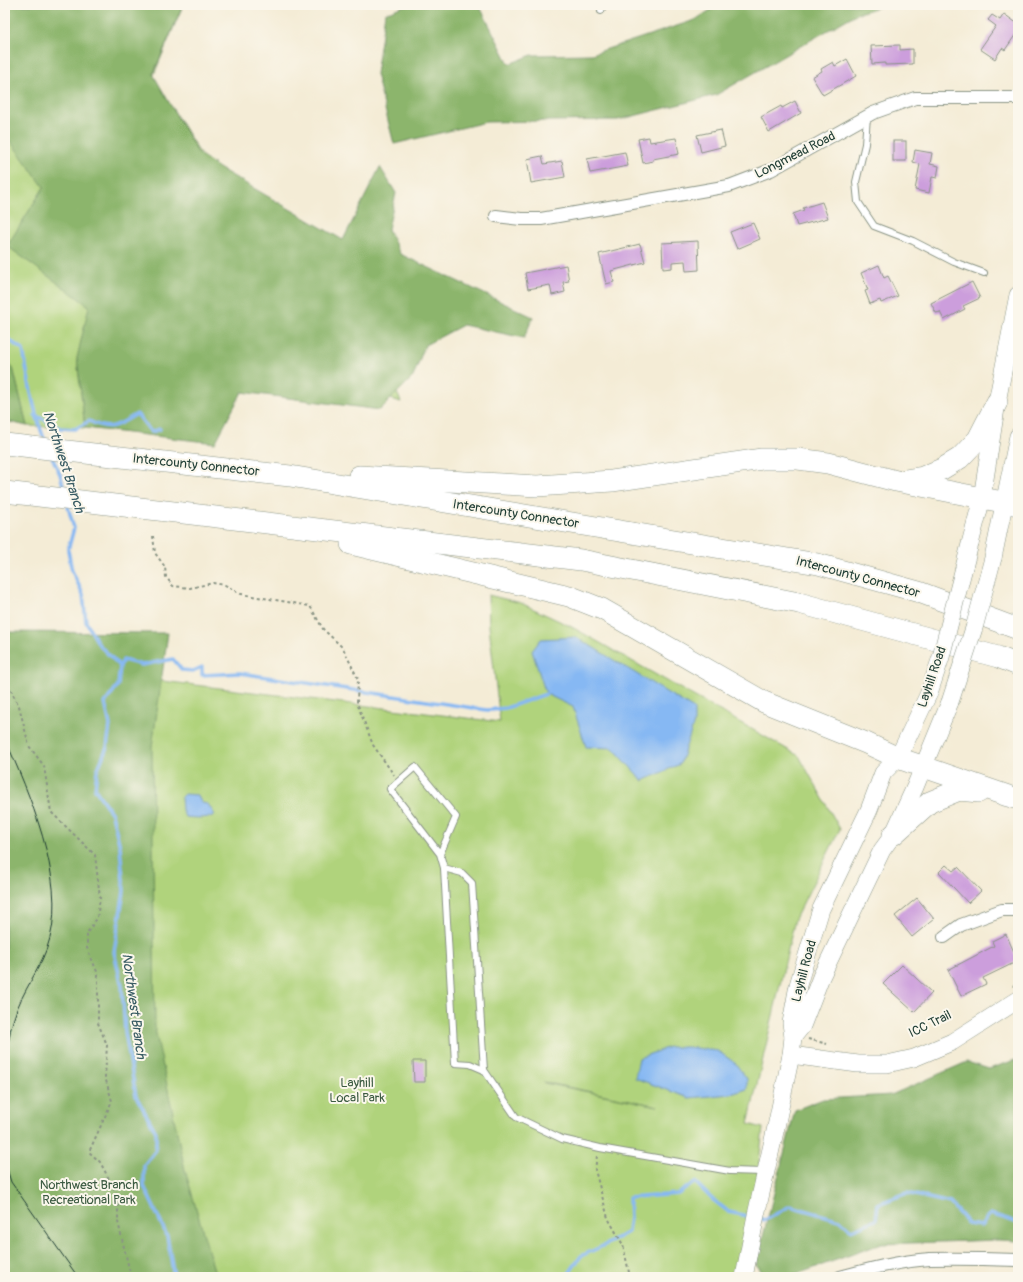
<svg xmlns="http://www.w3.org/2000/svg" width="1023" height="1282" font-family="Pangolin,sans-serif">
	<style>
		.green { fill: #b0d37c; stroke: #688858; fill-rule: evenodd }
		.forest { fill: #8cb56c; stroke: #567950 }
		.water { fill: #86b8f3; stroke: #527a94 }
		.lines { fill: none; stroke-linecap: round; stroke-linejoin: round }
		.stream { stroke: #86b8f3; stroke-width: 3.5 }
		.building { fill: #cc9edc }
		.lane-casing { stroke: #8a9485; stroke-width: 8 }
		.street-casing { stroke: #8a9485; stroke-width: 14 }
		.secondary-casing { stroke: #8a9485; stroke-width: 18 }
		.highway-casing { stroke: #8a9485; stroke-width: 22 }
		.path { stroke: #8a9485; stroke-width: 2; stroke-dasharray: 3 3; stroke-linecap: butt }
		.lane { stroke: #fff; stroke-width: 6 }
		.street { stroke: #fff; stroke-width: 12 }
		.secondary { stroke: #fff; stroke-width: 17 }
		.highway { stroke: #fff; stroke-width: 21 }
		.tram { stroke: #1f3d34; stroke-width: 1 }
		.secondary-bridge-casing { stroke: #8a9485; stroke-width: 18; stroke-linecap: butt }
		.secondary-bridge { stroke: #fff; stroke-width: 17 }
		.labels { text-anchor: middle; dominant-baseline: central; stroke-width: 4; stroke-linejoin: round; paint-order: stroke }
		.street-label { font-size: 13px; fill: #1f3d34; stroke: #fbf7ec }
		.park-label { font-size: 13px; fill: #3c5b42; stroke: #fbf7ec }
		.water-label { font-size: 14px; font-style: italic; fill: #395c64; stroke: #fbf7ec }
	</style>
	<rect width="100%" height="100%" fill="#fbf7ec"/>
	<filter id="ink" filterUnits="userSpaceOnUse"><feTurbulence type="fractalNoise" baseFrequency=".025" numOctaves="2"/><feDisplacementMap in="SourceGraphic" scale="8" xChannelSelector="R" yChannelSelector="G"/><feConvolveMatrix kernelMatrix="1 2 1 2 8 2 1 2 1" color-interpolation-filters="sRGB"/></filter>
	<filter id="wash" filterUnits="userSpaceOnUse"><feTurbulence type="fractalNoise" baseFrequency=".012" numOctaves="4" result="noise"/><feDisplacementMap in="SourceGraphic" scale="16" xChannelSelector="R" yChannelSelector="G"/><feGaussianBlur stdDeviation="0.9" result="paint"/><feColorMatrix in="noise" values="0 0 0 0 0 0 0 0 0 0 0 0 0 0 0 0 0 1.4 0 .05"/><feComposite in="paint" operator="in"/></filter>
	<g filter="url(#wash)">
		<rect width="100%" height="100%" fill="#f4ecd6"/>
		<g class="green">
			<path d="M5,5H183L153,77L255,243L373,337L401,402L254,360L77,358L85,428L27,426L13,368L5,363Z"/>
			<path d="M488,595L521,603L572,627L799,756L840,829L795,919L748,1124L763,1128L755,1198L739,1277H5V662L500,722L489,626ZM543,1082H544L658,1106L544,1083Z"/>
		</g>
		<g class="forest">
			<path d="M5,5H183L153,74L198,153L219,168L343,240L380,167L396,193L388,229L400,254L533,317L524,338L463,325L425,345L413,377L380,410L242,392L215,443L85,428L77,358L89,306L7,246L44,187L10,141L5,143Z"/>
			<path d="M406,5H479L509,64L532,55L592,54L695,20L718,5H886L856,14L716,95L618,120L486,122L394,144L376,74L385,13Z"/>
			<path d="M5,363L13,368L27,426L5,421Z"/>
			<path d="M5,632L168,633L152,747L155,1029L185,1170L216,1277H5Z"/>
			<path d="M1018,1059V1241L998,1240L881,1244L789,1277H766L756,1264L795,1110L823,1099L891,1095L967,1062L989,1069Z"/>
		</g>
		<g class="water">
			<path d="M576,637L694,709V723L680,764L643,781L613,748L586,747L573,707L546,694L532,651L541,639Z"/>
			<path d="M184,794L197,795L202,803L208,804L215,815C206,819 195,818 185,817L182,810L181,797Z"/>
			<path d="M669,1047H688L718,1051L735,1063L747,1079V1089L731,1094L689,1098L635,1078L639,1058Z"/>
		</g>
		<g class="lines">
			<g class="stream">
				<path d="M5,337L23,350C29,381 33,411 45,441"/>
				<path d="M35,415L60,428L75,429L89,421C112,432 116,426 137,414L151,432L160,429"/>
				<path d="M52,457L60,474L65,493"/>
				<path d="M68,507L74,528L68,550L72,571L83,594L86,622L99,645L120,666L118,685L105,703L110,725L107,747L97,771L95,789L112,814L120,847L124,891L114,952L122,986L125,1032L136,1096L156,1132V1150L144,1165V1186L167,1236L174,1277"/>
				<path d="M120,666L123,660L142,665L173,659L182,670L193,671L202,667V675L240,673L487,710L506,708L546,694"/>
				<path d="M761,1219L765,1220L790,1206L840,1220L851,1230L876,1220L878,1204L907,1193L950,1203L968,1224L981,1226L990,1214L1007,1219L1018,1223"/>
				<path d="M565,1277L570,1272L581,1256L607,1244L628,1232L630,1217L629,1198L678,1194L695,1182L712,1199L729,1212L751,1217"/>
			</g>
		</g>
		<g id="blocks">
			<g class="building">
				<path d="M1004,14L1018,24V31L1005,50L1002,48L995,59L980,49L996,26L988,20L992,15L1000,20Z"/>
				<path d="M900,45V50L913,49V64L885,65V63L872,64L871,46Z"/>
				<path d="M847,59L856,76L823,95L812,77L822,71L821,69L833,62L835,66Z"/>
				<path d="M795,101L801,113L769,132L761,117L781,106L782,108Z"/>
				<path d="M721,130L725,146L701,152L697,135Z"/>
				<path d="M649,137L650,142L676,138L679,154L653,159V161L643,163L638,139Z"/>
				<rect x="893" y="141" width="13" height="20"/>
				<path d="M915,150L932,153L930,164L939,166L937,178L932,177L929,193L915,190L920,164L913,162Z"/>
				<path d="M625,152L628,166L590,173L587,159Z"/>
				<path d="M542,156L544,164L562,161L565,177L531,183L527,159Z"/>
				<path d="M822,202L828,218L797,226L793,214L804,210L803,208Z"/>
				<path d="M753,223L760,239L737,249L730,232Z"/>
				<path d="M698,241L699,270L686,271L685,261L672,262V268L663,269L662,243Z"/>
				<path d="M640,244L645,262L611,271L614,282L606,284L599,254Z"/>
				<path d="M566,265L569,281L563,282L565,292L552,295L550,285L528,289L525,273Z"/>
				<path d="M879,265L884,278L888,276L898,296L881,303L880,300L870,304L865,291L868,290L861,273Z"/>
				<path d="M972,282L980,298L963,306L965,309L944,320L940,312L936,313L931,303Z"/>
				<path d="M946,865L953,871L958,867L981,891L968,903L939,872Z"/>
				<path d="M917,898L934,919L912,937L895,916Z"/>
				<path d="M1006,934L1018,961L983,978L986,984L961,996L948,970L994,946L992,941Z"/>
				<path d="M902,965L932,993L914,1012L883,984Z"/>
				<path d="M413,1061H425V1082H414Z"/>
			</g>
		</g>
	</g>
	<g filter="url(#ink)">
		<use href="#blocks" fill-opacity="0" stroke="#8a9485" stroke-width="1"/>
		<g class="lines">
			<g class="lane-casing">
				<g id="lane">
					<path d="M601,11L603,5"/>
					<path d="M867,116L865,144L856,182L858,202L874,226L913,241L954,262L984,273"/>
					<path d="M440,854L456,817L415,767L390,789L440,854L444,868L455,1063L470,1064L484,1070L516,1117L562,1139L600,1148L730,1171L764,1172"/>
					<path d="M444,868L462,873L472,883L484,1070"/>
				</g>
			</g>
			<g class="street-casing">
				<g id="street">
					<path d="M496,216L521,219H541L729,186L771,170L873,113L915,98H1018"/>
					<path d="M944,937L961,925L1002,910H1018"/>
					<path d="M840,1277C869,1269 899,1261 930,1259C959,1258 989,1259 1018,1260"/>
				</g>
			</g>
			<g class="secondary-casing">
				<g id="secondary">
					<path d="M970,544L982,498L997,402L1018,295"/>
					<path d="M993,558L1018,436"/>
					<path d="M793,1037L802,1026L821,977L882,850L893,835L915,787L950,702"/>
					<path d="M791,1055L858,1064H887L914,1058L952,1042L1018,1000"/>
					<path d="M744,1277L756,1215L776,1127L791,1055L793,1037L791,1023L798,985L821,909L869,810L883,773L898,758L929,693"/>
				</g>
			</g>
			<g class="highway-casing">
				<g id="highway">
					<path d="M5,444L290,476L818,564L919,592L1018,629"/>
					<path d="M359,476L537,486L612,481L762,459H798L828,463L896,481L1018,505"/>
					<path d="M905,480L923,477L942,469L960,458L978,439L997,402"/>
					<path d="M5,492L581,560L799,603L998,657L1018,665"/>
					<path d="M351,544L569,596L602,609L764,702L866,743L898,758L1008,796L1018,799"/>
					<path d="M893,835L930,802L959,790L979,792"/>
				</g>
			</g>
			<g class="path">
				<path d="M153,536L155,553L165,567L166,577L173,586L190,588L213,583L225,585L241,594L310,606L323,629L343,648L358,679L357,703L373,745L394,775"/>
				<path d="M5,679L19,706L29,746L44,766L51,812L95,855L100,898L97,918L87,933V948L98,974V1023L107,1045L105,1077L112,1101L89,1152L100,1162L118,1196V1222L131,1277"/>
				<path d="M1013,986L1018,982"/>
				<path d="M808,1039L827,1044"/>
				<path d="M597,1156L595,1170L608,1218L623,1245L630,1277"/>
			</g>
			<use href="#lane" class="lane"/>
			<use href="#street" class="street"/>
			<use href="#secondary" class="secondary"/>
			<use href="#highway" class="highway"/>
			<g class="tram">
				<path d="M5,739C29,793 66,878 50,938C43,967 21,991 13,1021C5,1045 7,1076 5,1102"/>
				<path d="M5,1162L11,1182L78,1277"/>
			</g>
			<g class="secondary-bridge-casing">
				<g id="secondary-bridge">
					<path d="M929,693L941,657L970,544"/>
					<path d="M950,702L974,628L993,558"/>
				</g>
			</g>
			<use href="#secondary-bridge" class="secondary-bridge"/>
		</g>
	</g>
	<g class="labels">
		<g class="street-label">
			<text transform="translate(795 155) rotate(-27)">Longmead Road</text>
			<text transform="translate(196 465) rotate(6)">Intercounty Connector</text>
			<text transform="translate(516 514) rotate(9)">Intercounty Connector</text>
			<text transform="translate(858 577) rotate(15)">Intercounty Connector</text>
			<text transform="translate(932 677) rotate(-71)">Layhill Road</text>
			<text transform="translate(804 971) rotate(-75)">Layhill Road</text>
			<text transform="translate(930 1024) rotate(-26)">ICC Trail</text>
		</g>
		<g class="park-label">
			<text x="357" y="1083">Layhill<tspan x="357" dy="15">Local Park</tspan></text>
			<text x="89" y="1185">Northwest Branch<tspan x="89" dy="15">Recreational Park</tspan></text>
		</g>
		<g class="water-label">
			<text transform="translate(64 462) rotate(72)">Northwest Branch</text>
			<text transform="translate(134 1006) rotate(82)">Northwest Branch</text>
		</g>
	</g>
	<rect width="1023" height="1282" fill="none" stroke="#fbf7ec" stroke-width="20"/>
</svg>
